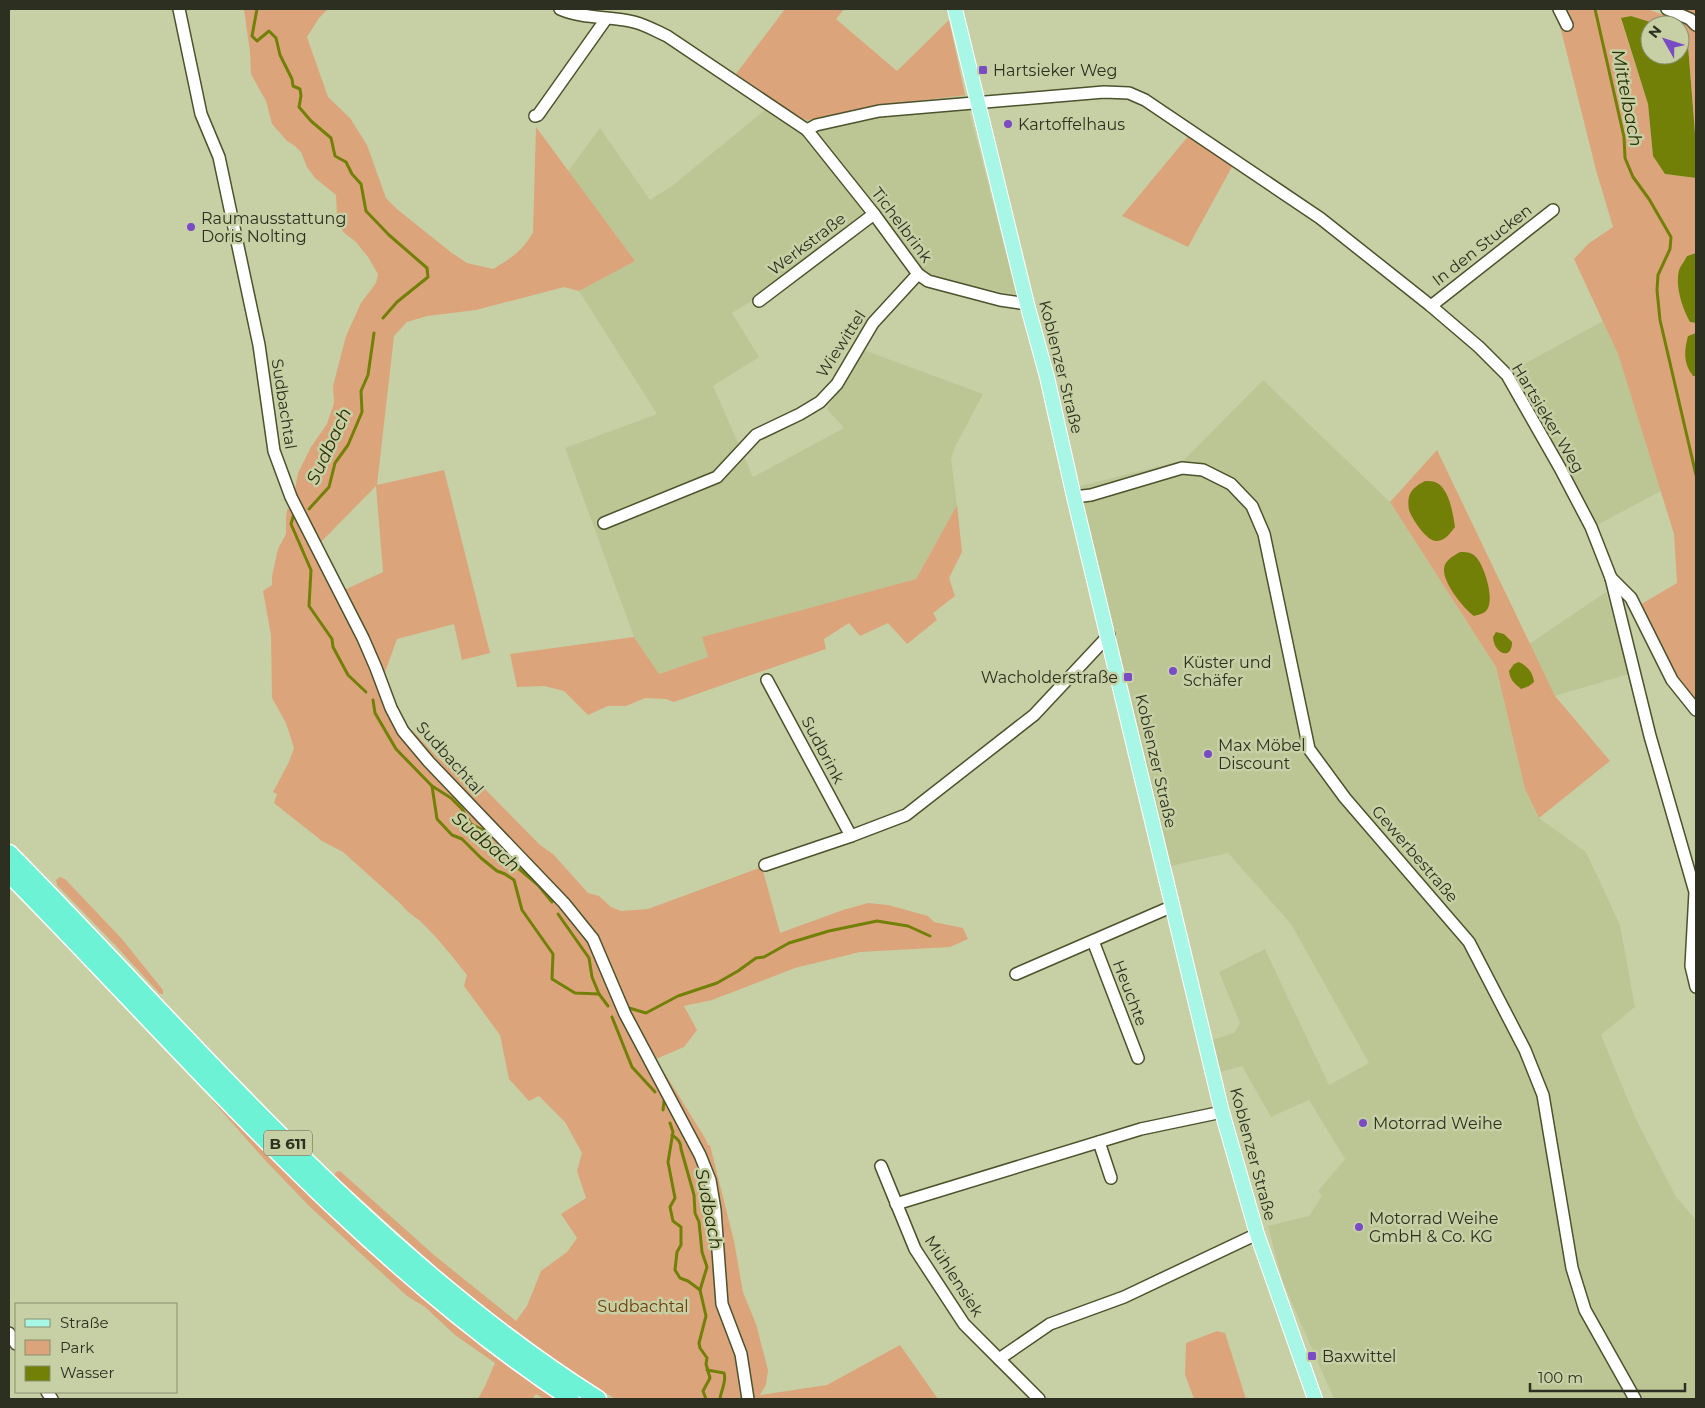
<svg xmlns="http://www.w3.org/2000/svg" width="1705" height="1408" font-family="Montserrat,sans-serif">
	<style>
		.built { fill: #bcc695 }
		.green { fill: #dca47b; fill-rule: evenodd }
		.water { fill: #728008 }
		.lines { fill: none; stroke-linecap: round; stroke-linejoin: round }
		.stream { stroke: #728008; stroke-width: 3 }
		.minor-casing { stroke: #4b522c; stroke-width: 14 }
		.major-casing { stroke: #fff; stroke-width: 16 }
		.highway-casing { stroke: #fff; stroke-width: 19 }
		.minor { stroke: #fff; stroke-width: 11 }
		.major { stroke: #a8f7e6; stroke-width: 14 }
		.highway { stroke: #6ef2d6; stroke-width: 16 }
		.poi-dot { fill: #794bc4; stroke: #c7d0a5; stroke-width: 2 }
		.labels { text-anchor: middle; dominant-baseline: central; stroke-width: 5; stroke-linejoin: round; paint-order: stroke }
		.shield { fill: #c7d0a5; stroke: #5b6048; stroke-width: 1 }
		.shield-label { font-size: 15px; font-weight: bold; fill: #2d3020 }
		.poi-label { font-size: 16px; fill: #2d3020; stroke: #c7d0a5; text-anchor: start }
		.street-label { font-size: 16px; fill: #2d3020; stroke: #c7d0a5 }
		.park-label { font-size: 16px; fill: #713b07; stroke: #c7d0a5 }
		.water-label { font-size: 18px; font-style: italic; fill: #282e02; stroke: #c7d0a5 }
	</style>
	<rect width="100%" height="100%" fill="#c7d0a5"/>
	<g class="built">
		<path d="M965,95L1017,295L934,278L921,269L875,207L758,297L732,313L759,357L713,386L753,477L844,428L827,409L861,349L983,394L955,447L951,459L957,505L916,579L703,637L708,657L659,674L634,637L565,448L657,414L579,291L634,261L568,171L600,128L650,200L672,186L776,101L800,119L879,106Z"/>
		<path d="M1603,321L1618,354L1661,491L1597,525L1565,465L1511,371Z"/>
		<path d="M1263,380L1390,502L1496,667L1525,789L1539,818L1586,852L1620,925L1635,1007L1601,1035L1636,1119L1676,1197L1696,1220V1399H1334L1282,1280L1268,1226L1309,1216L1322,1196L1318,1191L1345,1159L1309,1100L1271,1117L1242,1066L1221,1072L1212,1040L1234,1033L1240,1023L1219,972L1265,949L1329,1085L1369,1063L1291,924L1228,853L1171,866L1089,533L1080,486L1184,460Z"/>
		<path d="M1606,592L1629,674L1555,696L1529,644Z"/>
	</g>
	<g class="green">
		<path d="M244,9H328L319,18L307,37L328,97L350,118L367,145L386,198L398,210L452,253L467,263L493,269C511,258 523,251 533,232L536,127L635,261L579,291L564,287L476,310L427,316L407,322L394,336L377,485L444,470L490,653L462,660L454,624L397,639L383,678L406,730L413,731L438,758L457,774L480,784L540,845L553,854L588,893L599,896L611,907L621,911L648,909L762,867L780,933L843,910L868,903L888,905L928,916L934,922L963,928L968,939L950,947L860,952L795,968L712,1000L684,1006L697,1030L684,1047L656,1059L705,1138L708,1145H710L734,1241L743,1292L756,1324L768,1370L766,1385L760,1395L827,1385L900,1345L938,1399H615L555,1360L506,1324L438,1269L334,1175L336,1172L340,1171L434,1255L516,1321L527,1306L541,1271L567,1252L577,1238L561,1214L586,1198L577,1171L582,1153L565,1122L539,1096L529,1101L509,1079L500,1035L464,986L467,975C452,956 437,937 419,920C412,915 406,911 401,904L343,852L322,841L274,803L277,794L273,792L289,762L294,748L286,723L272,698L271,635L263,591L272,585V576L278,549L286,534V518L287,510L292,505L298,473L311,447L327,424L334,403L333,386L346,336L361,303L376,283L378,274L368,257L356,242L343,232L337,216L336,195L315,178L307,167L301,152L295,146L287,141L272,124L266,101L251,74L250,52ZM376,486L383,572L340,592L320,543Z"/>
		<path d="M785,9H844L836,19L897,71L949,20L965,95L879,106L815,120L800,119L736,74Z"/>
		<path d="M1553,9H1647L1664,15L1669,9H1696V146L1688,45L1680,39V25H1660L1631,16L1621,19L1648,104L1653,156L1665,174L1696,178V253L1687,256C1685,260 1681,265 1680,270C1675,286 1682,308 1690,322L1696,323V333L1688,336L1693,376H1696V705L1674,676L1638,606L1677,583L1674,534L1618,354L1574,259L1588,244L1613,227L1596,170L1561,30Z"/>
		<path d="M1190,134L1233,165L1188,247L1122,216Z"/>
		<path d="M1437,450L1555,696L1610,761L1539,818L1525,789L1496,667L1390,502Z"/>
		<path d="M957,505L962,552L949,578L955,596L933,613L937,620L907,644L888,623L860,636L849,623L824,639L826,649L674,702L666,699L645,698L626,706H608L588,715L564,691L544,686L517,687L510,654L634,637L659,674L708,657L702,637L916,579Z"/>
		<path d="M60,877L65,879L121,938L163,990V994H160L115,945L57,885L56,880Z"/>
		<path d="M213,1096L416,1291L485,1350L554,1399H544L536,1394L533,1399H478L485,1386L495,1363L455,1335L425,1307L407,1296L308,1205L264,1159L212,1100L211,1098Z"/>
		<path d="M1217,1331L1225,1333L1246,1399H1194L1185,1375L1186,1343Z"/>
	</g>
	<g class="water">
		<path d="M1631,16L1660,25H1650V55H1680V39L1688,45L1696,146V178L1665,174L1653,156L1648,104L1621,18Z"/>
		<path d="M1696,253V323L1690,322C1682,308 1675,286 1679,270C1681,265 1685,260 1687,256Z"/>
		<path d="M1696,333V376H1693C1683,363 1684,351 1688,336Z"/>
		<path d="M1425,481C1430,481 1436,481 1440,485C1450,494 1453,514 1455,527C1451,532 1445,541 1437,541C1427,542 1412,519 1409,510C1408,505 1408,498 1410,494C1413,488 1419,484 1425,481Z"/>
		<path d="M1460,552C1465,552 1471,552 1475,556C1484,564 1494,597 1488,608C1485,614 1480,614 1474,616C1464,609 1443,583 1444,569C1444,561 1453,556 1460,552Z"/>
		<path d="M1496,632L1504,634L1512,642C1512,661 1494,654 1493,637Z"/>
		<path d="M1519,662C1527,666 1533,672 1534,682L1529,686L1521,689C1514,683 1510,680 1509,671L1514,664Z"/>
	</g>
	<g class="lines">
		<g class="stream">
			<path d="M257,9L252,36L257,41L269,31L276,38L280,55L292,79L293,86L300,89L301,96L299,107L311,121L331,138L335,156L346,162L352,174L361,184L366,211L389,235L427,268L428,277L397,302L383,318"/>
			<path d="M1595,9L1624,137L1625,158L1633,177L1649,199L1671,237L1670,249L1658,275L1657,290L1660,320L1696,475"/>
			<path d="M309,509L329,487L335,463L348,445L362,412L361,391L368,375L374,333"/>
			<path d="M294,514L291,524L311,570L309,606L332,639L333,647L348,675L366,692"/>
			<path d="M373,700L375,713L396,749L432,786L437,819L452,835L462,839L481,858L497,871L505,874L514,880L522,910L553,954L552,979L575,993L599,994"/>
			<path d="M432,786L451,798L462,809L471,824L489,833"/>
			<path d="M509,852L518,868L538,885L552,902"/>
			<path d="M558,914L589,958L592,977L599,994L608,1006"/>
			<path d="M629,1008L646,1013L678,996L717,983L738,971L756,958L764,957L789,943L829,931L877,921L908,926L930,936"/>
			<path d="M612,1017L632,1067L655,1092"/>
			<path d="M663,1110L664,1101"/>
			<path d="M670,1123L673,1132L668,1162L675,1198L670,1207L673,1221L681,1227V1245L677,1252L675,1270L680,1278L688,1281L700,1290"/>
			<path d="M672,1135C678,1139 681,1142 681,1149L694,1195L695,1213L699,1222L702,1252L707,1267L700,1290L706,1316L699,1343L700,1348L707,1358L706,1364L710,1378L703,1391L706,1399"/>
			<path d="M707,1370L724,1373C727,1381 721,1390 720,1399"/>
		</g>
		<g class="minor-casing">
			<g id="minor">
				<path d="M179,9L201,114L219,157L259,345L274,451L291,497L363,638L376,668L391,708L403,731L429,762L564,903L593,939L625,1014L700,1155L710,1180L715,1210L722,1304L741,1354L748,1399"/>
				<path d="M560,9C583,19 610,16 634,22C646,25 656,31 667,36L807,130L874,214L918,274L928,281L1000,300L1027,304"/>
				<path d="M1559,9L1567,25"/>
				<path d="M1667,9L1690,19L1696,25"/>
				<path d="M535,116L538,115L606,19"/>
				<path d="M807,130L816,125L879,111L1104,92L1129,93L1145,100L1320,218L1431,306L1479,347L1507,375L1560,468L1591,527L1611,578L1650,736L1695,892L1691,966L1696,987"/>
				<path d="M759,301L874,214"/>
				<path d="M1431,306L1553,210"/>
				<path d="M1074,497L1091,495L1182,468L1203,470L1231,484L1252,506L1264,534L1309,749L1345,798L1469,942L1525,1050L1543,1095L1572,1268L1585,1310L1635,1399"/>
				<path d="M604,523L717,477L756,435L800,414L820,402L837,384L873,323L918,274"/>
				<path d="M1611,578L1631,598L1672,680L1696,710"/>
				<path d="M767,680L851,836"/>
				<path d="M765,865L851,836L906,815L1034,715L1109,635"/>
				<path d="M1093,941L1138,1058"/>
				<path d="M1016,974L1173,906"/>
				<path d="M1099,1142L1111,1178"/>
				<path d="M881,1166L915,1249L964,1324L1039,1399"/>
				<path d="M896,1204L1141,1129L1222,1112"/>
				<path d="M9,1333L16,1344"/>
				<path d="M999,1359L1050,1324L1124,1297L1257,1234"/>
				<path d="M47,1392L52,1399"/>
			</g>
		</g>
		<g class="major-casing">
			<path id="major" d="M955,9L1027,304L1047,377L1074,497L1222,1112L1257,1234L1315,1399"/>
		</g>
		<g class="highway-casing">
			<g id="highway">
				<path d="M9,853C197,1043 370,1255 598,1399"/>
				<path d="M9,874C189,1056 355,1256 571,1399"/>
			</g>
		</g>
		<use href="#minor" class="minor"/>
		<use href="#major" class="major"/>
		<use href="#highway" class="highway"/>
	</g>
	<g class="poi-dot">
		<rect x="978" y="65" width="10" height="10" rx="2.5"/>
		<circle cx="1008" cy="124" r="5"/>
		<circle cx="191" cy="227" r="5"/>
		<circle cx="1173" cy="671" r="5"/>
		<rect x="1123" y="672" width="10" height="10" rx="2.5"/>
		<circle cx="1208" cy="754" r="5"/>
		<circle cx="1363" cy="1123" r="5"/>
		<circle cx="1359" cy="1227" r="5"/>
		<rect x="1307" y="1351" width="10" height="10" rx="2.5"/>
	</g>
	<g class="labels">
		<rect class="shield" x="264" y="1130.5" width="48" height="25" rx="4"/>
		<g class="shield-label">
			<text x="288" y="1143">B 611</text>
		</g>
		<g class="poi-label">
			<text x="993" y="70">Hartsieker Weg</text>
			<text x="1018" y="124">Kartoffelhaus</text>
			<text x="201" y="218">Raumausstattung<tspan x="201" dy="18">Doris Nolting</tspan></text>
			<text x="1183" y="662">Küster und<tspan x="1183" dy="18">Schäfer</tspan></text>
			<text x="1118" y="677" text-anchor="end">Wacholderstraße</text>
			<text x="1218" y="745">Max Möbel<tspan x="1218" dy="18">Discount</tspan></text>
			<text x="1373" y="1123">Motorrad Weihe</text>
			<text x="1369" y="1218">Motorrad Weihe<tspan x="1369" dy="18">GmbH &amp; Co. KG</tspan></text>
			<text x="1322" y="1356">Baxwittel</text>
		</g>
		<g class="street-label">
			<text transform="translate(902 225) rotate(53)">Tichelbrink</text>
			<text transform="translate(807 244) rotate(-37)">Werkstraße</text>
			<text transform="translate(1482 245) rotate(-38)">In den Stucken</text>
			<text transform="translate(841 344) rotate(-57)">Wiewittel</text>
			<text transform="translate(1061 367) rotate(76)">Koblenzer Straße</text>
			<text transform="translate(284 404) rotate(81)">Sudbachtal</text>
			<text transform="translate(1548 418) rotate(59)">Hartsieker Weg</text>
			<text transform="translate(823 750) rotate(62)">Sudbrink</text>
			<text transform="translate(450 758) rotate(48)">Sudbachtal</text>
			<text transform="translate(1156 761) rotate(77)">Koblenzer Straße</text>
			<text transform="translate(1415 854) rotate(49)">Gewerbestraße</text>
			<text transform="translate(1130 993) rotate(69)">Heuchte</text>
			<text transform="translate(1253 1154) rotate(75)">Koblenzer Straße</text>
			<text transform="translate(954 1276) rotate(57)">Mühlensiek</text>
		</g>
		<g class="park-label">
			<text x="643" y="1306">Sudbachtal</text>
		</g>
		<g class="water-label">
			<text transform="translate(1627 98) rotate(79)">Mittelbach</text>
			<text transform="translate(329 446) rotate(-65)">Sudbach</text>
			<text transform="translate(486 842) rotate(40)">Sudbach</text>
			<text transform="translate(709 1209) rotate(79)">Sudbach</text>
		</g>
	</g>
	<rect width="1705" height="1408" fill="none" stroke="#2d3020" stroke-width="20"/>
	<rect x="15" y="1303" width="162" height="90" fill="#c7d0a5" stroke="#899070"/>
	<rect x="25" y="1319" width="25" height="8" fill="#a8f7e6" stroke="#899070"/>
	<text x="60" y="1328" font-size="15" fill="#2d3020">Straße</text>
	<rect x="25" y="1340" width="25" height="15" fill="#dca47b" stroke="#899070"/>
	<text x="60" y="1353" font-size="15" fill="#2d3020">Park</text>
	<rect x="25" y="1366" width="25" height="15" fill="#728008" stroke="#899070"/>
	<text x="60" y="1378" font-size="15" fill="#2d3020">Wasser</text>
	<g transform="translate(1665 40) rotate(309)"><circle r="24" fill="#c7d0a5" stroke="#899070"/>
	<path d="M0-4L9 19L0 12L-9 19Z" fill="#794bc4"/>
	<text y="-8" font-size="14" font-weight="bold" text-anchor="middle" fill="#2d3020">N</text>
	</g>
	<path d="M1530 1383v8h155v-8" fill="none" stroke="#2d3020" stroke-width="2.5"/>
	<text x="1538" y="1383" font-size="15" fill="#2d3020" stroke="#c7d0a5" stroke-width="4" paint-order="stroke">100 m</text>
</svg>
